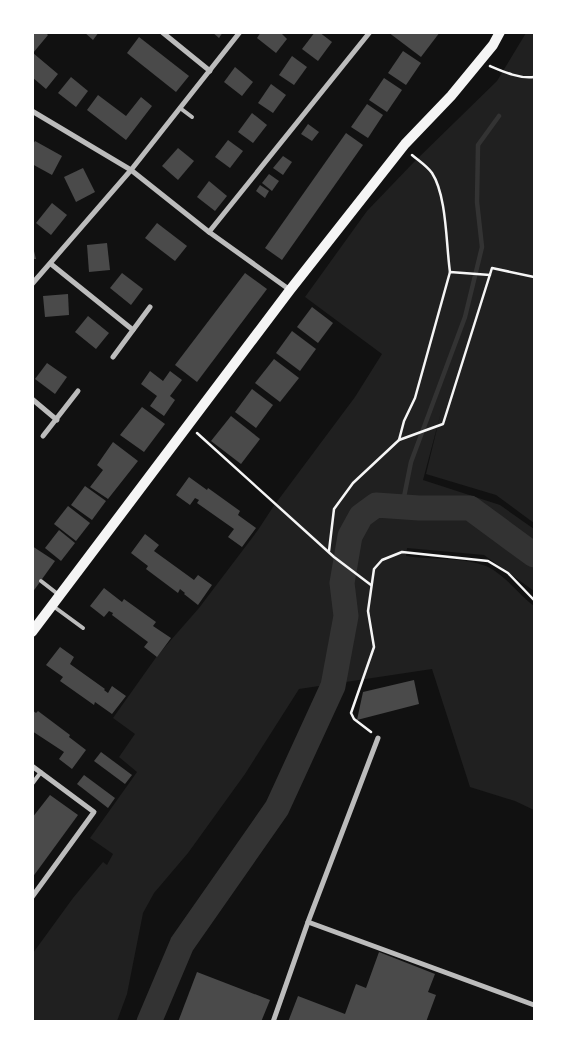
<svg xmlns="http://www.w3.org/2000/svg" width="567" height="1054" font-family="'PT Sans',sans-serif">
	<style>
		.green { fill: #202020 }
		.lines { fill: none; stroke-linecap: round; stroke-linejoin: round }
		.stream { stroke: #333; stroke-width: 4.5 }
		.river { stroke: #333; stroke-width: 25 }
		.building { fill: #4a4a4a }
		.path { stroke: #f5f5f5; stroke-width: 2.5 }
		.service { stroke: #bcbcbc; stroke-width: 4 }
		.minor { stroke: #bcbcbc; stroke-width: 5 }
		.secondary { stroke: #f5f5f5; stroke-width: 10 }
	</style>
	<rect width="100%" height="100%" fill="#111"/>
	<path class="green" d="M526,33H534V523L496,495L426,474L441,412L423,480L500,505L534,529V591L484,555L407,548L406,556C430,560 460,557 483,565C502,571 518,594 534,606V810L515,801L470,787L432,669L299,689L245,774L188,853L154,893L143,913L127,994L117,1021L33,1022V953L73,898L103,862L107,865L113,854L90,838L137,772L119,757L135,734L113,718L157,656L199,608L258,530L273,507L355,397L382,354L305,297L367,211L414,162L497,81Z"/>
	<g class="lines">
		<path class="stream" d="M402,507L411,462L465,317L482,247L477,202L478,145L499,116"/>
		<path class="river" d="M149,1022L182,944L277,808L333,686L346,616L342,583L350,536L361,516L376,505L419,508H470L534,555"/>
	</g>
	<g class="building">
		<path d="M32,32H45L48,35L33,53L58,74L46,89L32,77Z"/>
		<path d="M84,32H99L93,40Z"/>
		<path d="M212,32H223L219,38Z"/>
		<path d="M261,32H280L287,39L276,53L257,38Z"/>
		<path d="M315,32H319L332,42L318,61L302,49Z"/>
		<path d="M388,32H440L421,57Z"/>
		<path d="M139,37L189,76L176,92L127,53Z"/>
		<path d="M403,51L421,63L406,85L388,73Z"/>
		<path d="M292,56L307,67L294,85L279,75Z"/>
		<path d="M235,67L253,82L242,96L224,82Z"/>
		<path d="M71,77L88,91L76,107L58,93Z"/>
		<path d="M384,78L402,90L387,112L369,100Z"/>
		<path d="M271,84L286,95L273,113L258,103Z"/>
		<path d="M98,95L126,116L141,97L152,106L126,140L87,110Z"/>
		<path d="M367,104L383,115L368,138L351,127Z"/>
		<path d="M252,113L267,125L253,143L238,132Z"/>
		<path d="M308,124L319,132L312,141L301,134Z"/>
		<path d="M346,133L363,145L282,260L265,248Z"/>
		<path d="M228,140L243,151L230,168L215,157Z"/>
		<path d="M35,141L62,156L52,175L32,164V146Z"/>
		<path d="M178,148L194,161L178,180L162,166Z"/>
		<path d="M283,156L292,162L283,175L273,168Z"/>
		<path d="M83,168L95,192L76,202L64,177Z"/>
		<path d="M269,174L279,181L272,191L262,183Z"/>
		<path d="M209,181L227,196L215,211L197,197Z"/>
		<path d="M260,185L269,191L265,198L256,191Z"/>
		<path d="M52,203L67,215L51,235L36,223Z"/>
		<path d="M157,223L187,246L175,261L145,238Z"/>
		<path d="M32,243L36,259H32Z"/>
		<path d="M107,243L110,270L89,272L87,245Z"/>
		<path d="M122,273L143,289L131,305L110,288Z"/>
		<path d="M245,273L267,289L197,382L175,365Z"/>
		<path d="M68,294L69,315L45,317L43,296Z"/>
		<path d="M312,307L333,323L318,343L297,327Z"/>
		<path d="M88,316L109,333L96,349L75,332Z"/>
		<path d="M292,331L316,349L300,371L276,353Z"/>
		<path d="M274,359L299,378L280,402L255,383Z"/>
		<path d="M47,363L67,377L55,394L35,379Z"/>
		<path d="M150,371L163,381L170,371L182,380L170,396L175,400L164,416L150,406L157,396L141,384Z"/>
		<path d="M252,389L273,405L256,428L235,412Z"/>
		<path d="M142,407L165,424L144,452L120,435Z"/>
		<path d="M231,416L260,439L241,464L211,441Z"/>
		<path d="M113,442L138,461L108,499L90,487L103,470L97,465Z"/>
		<path d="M189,477L207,490L208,488L240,511L238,515L256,528L242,547L228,537L234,529L197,503L199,500L195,498L190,505L176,495Z"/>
		<path d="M85,486L106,501L92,520L71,505Z"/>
		<path d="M68,506L90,523L76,541L54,524Z"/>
		<path d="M59,530L75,543L61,561L45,548Z"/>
		<path d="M145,534L159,545L154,551L194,580L198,575L212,585L198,605L184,594L185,593L180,589L178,593L146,569L148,566L131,553Z"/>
		<path d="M32,546L55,561L32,593Z"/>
		<path d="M104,588L122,602L124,599L156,622L153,626L171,638L157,657L144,647L148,642L112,615L113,613L109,611L104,617L90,606Z"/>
		<path d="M60,647L74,657L70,664L105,689L104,690L108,693L112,686L126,696L112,714L95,702L94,705L60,681L63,677L46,665Z"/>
		<path d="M414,680L419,704L357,720L363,692Z"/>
		<path d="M32,710L36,713L38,711L70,735L69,737L86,750L72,769L59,759L64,752L32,731Z"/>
		<path d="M101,752L132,775L125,784L94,761Z"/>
		<path d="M84,775L115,798L108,808L77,784Z"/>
		<path d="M50,795L78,815L32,878V818Z"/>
		<path d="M379,952L435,974L428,992L436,995L426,1022H288L298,996L345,1014L356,984L366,988Z"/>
		<path d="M197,972L270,1000L261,1022H178Z"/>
	</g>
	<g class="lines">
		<g class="path">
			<path d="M490,66C504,72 520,79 534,77"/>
			<path d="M412,155C419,161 427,166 432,173C447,196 446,245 450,272"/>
			<path d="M197,433L334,557L371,585"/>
			<path d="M399,440L404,421L415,398L450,272L490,275"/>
			<path d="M329,551L334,509L353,483L399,440L443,424L492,268L534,277"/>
			<path d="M371,732L354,719L351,713L374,647L368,611L374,569L382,560L402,552L488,561L508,573L534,600"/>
		</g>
		<g class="service">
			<path d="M180,108L192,117"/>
			<path d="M41,581L59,595"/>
			<path d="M53,606L83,628"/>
			<path d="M32,784L41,772"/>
		</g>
		<g class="minor">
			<path d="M162,32L210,71"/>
			<path d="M32,111L131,170L209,232L290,290"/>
			<path d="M209,232L370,32"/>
			<path d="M51,264L133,330"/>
			<path d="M32,284L131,170L240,32"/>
			<path d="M113,357L150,307"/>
			<path d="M32,399L57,420"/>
			<path d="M43,436L78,391"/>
			<path d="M32,766L94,812L32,897"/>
			<path d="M308,922L534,1005"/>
			<path d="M273,1022L308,922L378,738"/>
		</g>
		<path class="secondary" d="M32,632L290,290L405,144L451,96L493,45L500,32"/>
	</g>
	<rect width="567" height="1054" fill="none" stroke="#ffffff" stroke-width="68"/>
</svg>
